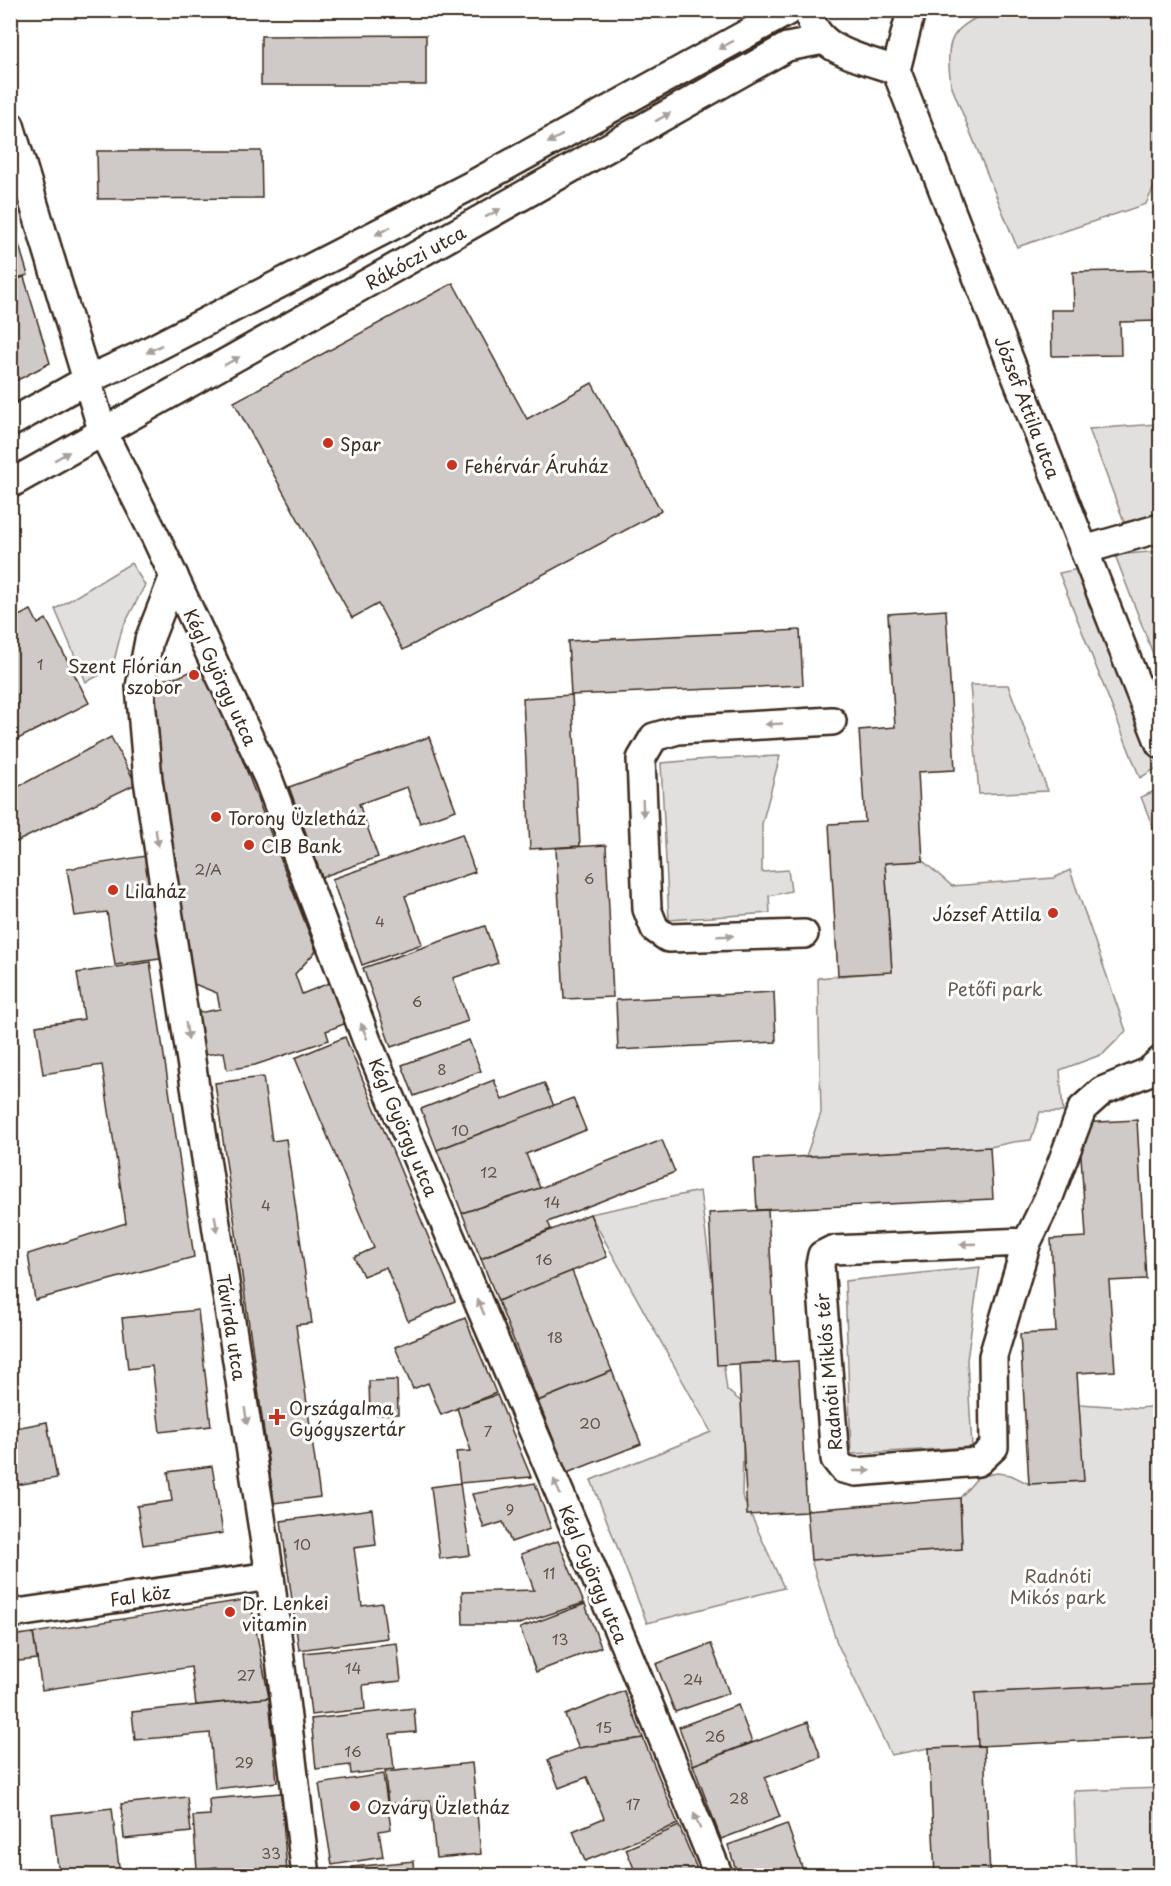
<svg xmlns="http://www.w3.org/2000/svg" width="1171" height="1886" font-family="'Playpen Sans',sans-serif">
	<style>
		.green { fill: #e2e0de; stroke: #8e857e; stroke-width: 1.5 }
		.building { fill: #cfcac7; stroke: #3b2a1e; stroke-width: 1.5 }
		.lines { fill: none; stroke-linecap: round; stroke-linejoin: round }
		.street-casing { stroke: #3b2a1e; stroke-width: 32 }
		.street { stroke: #fff; stroke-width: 27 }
		.oneway { fill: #a79f9a }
		.poi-dot { fill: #c8321e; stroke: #fff; stroke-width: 2 }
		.labels { text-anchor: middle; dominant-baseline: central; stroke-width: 6; stroke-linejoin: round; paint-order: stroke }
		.number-label { font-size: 15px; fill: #605248 }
		.street-label { font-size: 18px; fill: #3b2a1e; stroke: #fff }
		.poi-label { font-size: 18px; fill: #3b2a1e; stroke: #fff; text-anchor: start }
		.park-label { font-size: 18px; fill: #65584e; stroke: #fff }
	</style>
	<rect width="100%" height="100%" fill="#fff"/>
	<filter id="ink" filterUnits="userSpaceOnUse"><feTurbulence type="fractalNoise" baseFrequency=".0167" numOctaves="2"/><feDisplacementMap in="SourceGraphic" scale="12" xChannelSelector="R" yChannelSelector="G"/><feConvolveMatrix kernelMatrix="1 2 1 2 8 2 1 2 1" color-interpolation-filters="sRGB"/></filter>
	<g filter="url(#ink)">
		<g class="green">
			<path d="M990,11H1160V152L1156,161L1155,185L1146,204L1017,247L951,85C945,39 949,30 990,11Z"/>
			<path d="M1157,424L1160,451V515L1124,522L1089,429Z"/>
			<path d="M1160,551V672L1115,555Z"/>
			<path d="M131,563L145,585L122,629L112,669L86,682L55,609Z"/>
			<path d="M1083,568L1160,766L1140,778L1059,573Z"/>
			<path d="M970,685H1008L1048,791L979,794Z"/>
			<path d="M780,756L762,824V872L788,870L791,891L769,896L770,913L669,920L661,763L709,759Z"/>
			<path d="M1160,789V845L1141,797Z"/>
			<path d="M923,861L952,886L1054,878L1070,870L1126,1031L1103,1054L1060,1070L1063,1112H1040L1031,1140L1013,1142L990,1147L806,1156L821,1113L818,978L892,971L885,863Z"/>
			<path d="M700,1191L727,1390L744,1404L742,1495L784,1588L647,1623L591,1480L711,1432L590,1214Z"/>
			<path d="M1160,1213V1307L1152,1215Z"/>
			<path d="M980,1267L967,1360L972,1447L851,1454L845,1281Z"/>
			<path d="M1079,1404L1139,1408L1160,1406V1684L976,1693L978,1746L929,1748L891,1755L837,1643L811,1560L962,1549L960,1498L978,1477L997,1473L1011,1475L1029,1484L1083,1481Z"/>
			<path d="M1160,1788V1875H1077L1074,1791Z"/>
		</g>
		<g class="building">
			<path d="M426,35V85H261V36Z"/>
			<path d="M97,151H261L262,198L98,199Z"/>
			<path d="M10,215L28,275L10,280Z"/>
			<path d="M1160,270V321L1120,322L1121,355L1052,356L1051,310H1074L1073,272Z"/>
			<path d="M24,277L50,363L10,384V281Z"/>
			<path d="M453,283L527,419L592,383L661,511L403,650L378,604L352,618L234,402Z"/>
			<path d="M31,610L38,624L46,619L89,703L10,743V620Z"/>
			<path d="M946,610L955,770L918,772L923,861L885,863L892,972L838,975L829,824L865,822L859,730L895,727L888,614Z"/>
			<path d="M800,630L803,685L571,695L568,641Z"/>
			<path d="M206,665L316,951L295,974L302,994L334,981L349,1022L326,1031L329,1040L255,1065L227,1070L224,1052L198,1056L192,1014L220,1009L217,993L194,984L147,682L178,677Z"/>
			<path d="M572,695L580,846L530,849L523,698Z"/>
			<path d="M111,737L136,784L10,845V791Z"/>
			<path d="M429,737L456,810L420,823L407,787L359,804L378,857L322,877L289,787Z"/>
			<path d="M462,834L475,872L405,896L422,944L362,965L332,879Z"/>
			<path d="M606,845L613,997L564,999L556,848Z"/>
			<path d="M151,855L167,958L115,965L107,912L75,916L67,869Z"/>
			<path d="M485,926L498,963L453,978L468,1021L391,1047L363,968Z"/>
			<path d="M150,962L194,1257L35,1300L28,1254L126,1223L102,1065L43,1074L36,1026L84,1019L77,973Z"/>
			<path d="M774,992L776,1042L618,1050L616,1000Z"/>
			<path d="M345,1037L455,1301L408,1321L386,1267L363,1276L354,1257L374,1248L295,1058Z"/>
			<path d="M469,1040L481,1071L414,1096L402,1065Z"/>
			<path d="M263,1077L272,1141L286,1139L312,1323L296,1325L320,1497L274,1503L215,1083Z"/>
			<path d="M494,1080L502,1100L544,1083L554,1106L437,1150L421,1109Z"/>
			<path d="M573,1098L586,1130L526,1154L540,1188L462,1213L437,1150Z"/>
			<path d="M1137,1120L1146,1279L1109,1281L1115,1371L1077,1373L1084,1481L1029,1484L1020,1334L1056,1332L1051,1239L1086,1237L1079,1123Z"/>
			<path d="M662,1140L675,1172L548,1222L551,1229L481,1259L462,1213L540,1188Z"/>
			<path d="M990,1147L993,1199L757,1210L754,1159Z"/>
			<path d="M768,1210L776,1362L717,1365L709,1213Z"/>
			<path d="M590,1214L607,1257L498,1301L481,1259Z"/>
			<path d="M572,1271L612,1371L538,1401L498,1301Z"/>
			<path d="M198,1310L211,1426L160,1432L152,1366L128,1369L122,1318Z"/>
			<path d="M465,1318L496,1393L441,1415L428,1383L413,1389L395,1347Z"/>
			<path d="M798,1361L807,1512L747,1515L739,1364Z"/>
			<path d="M612,1371L641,1444L567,1473L538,1401Z"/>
			<path d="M397,1380L398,1414L370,1415L369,1381Z"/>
			<path d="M497,1395L531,1477L460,1483L456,1452L471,1451L457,1408Z"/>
			<path d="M47,1422L57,1478L10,1486V1429Z"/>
			<path d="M212,1466L223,1533L143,1545L137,1506L172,1501L168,1472Z"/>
			<path d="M460,1483L470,1555L440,1559L431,1487Z"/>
			<path d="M535,1483L551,1528L511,1542L503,1522L484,1528L472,1494Z"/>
			<path d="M960,1498L962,1549L811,1560L807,1510Z"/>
			<path d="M372,1509L376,1545L354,1548L362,1606L382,1603L387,1638L299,1650L281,1521Z"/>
			<path d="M558,1541L584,1603L519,1624H463L462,1592L534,1590L521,1554Z"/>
			<path d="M250,1599L269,1698L196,1705L191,1667L42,1690L33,1633Z"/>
			<path d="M585,1604L601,1647L536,1672L520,1628Z"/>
			<path d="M33,1633L37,1659L10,1662V1636Z"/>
			<path d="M397,1643L401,1681L363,1685L365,1709L311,1715L304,1653Z"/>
			<path d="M711,1644L729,1693L675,1712L656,1664Z"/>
			<path d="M1160,1684V1737L978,1746L975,1693Z"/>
			<path d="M624,1691L643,1738L579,1748L565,1715Z"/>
			<path d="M269,1698L277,1782L215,1789L210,1733L135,1740L132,1712Z"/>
			<path d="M738,1705L752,1742L693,1765L679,1727Z"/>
			<path d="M414,1708L416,1732L390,1734L394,1769L351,1774L350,1765L316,1769L311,1719Z"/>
			<path d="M808,1722L821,1757L765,1778L780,1817L721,1839L693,1765Z"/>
			<path d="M643,1738L678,1824L585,1861L573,1831L604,1818L587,1777L559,1788L548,1760L579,1748Z"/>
			<path d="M984,1746L990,1876H935L929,1748Z"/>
			<path d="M472,1763L481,1854L436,1858L430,1800L388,1804L385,1772Z"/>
			<path d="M383,1774L391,1829L379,1831L383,1857L332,1865L319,1784Z"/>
			<path d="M281,1793L287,1872L218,1876L217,1867L197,1869L193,1816L210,1815L209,1799Z"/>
			<path d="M187,1797L191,1832L124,1839L121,1804Z"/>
			<path d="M112,1808L120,1876H59L52,1815Z"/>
			<path d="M787,1824L805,1876H738L728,1845Z"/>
			<path d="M679,1826L700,1876H637L626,1849Z"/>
			<path d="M414,1861L415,1876H353L352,1867Z"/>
		</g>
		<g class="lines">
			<g class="street-casing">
				<g id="street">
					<path d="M809,10C812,51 865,59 896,70"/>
					<path d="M909,19L896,70L1160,744"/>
					<path d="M10,125L103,433L155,536L268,778L367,1041L627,1651L719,1876"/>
					<path d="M10,423L87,380L137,357L470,186L790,10"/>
					<path d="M10,484L787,47L824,40"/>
					<path d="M1084,550L1160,528"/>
					<path d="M174,576L149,640L140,687L148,780L270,1576L306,1876"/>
					<path d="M804,934L668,938L655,929L647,909L641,759L654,737L678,730L832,721"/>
					<path d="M1027,1242L832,1250L822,1255L820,1265L835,1459L843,1469L856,1472L978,1462L994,1447L993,1356L1027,1242L1049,1197L1082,1109L1102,1091L1148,1072L1160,1061"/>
					<path d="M10,1614L270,1576"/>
				</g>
			</g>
			<use href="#street" class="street"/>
		</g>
		<defs><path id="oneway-solid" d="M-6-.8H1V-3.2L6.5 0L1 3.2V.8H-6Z" transform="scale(1.5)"/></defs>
		<g class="oneway">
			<use href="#oneway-solid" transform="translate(726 45) rotate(151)"/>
			<use href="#oneway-solid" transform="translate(663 117) rotate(-29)"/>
			<use href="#oneway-solid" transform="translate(555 139) rotate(151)"/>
			<use href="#oneway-solid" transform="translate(493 213) rotate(-29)"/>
			<use href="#oneway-solid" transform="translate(383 231) rotate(153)"/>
			<use href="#oneway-solid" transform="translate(154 349) rotate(153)"/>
			<use href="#oneway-solid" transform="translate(232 361) rotate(-29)"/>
			<use href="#oneway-solid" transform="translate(62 456) rotate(-29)"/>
			<use href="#oneway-solid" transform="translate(774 724) rotate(177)"/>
			<use href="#oneway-solid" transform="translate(643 808) rotate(88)"/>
			<use href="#oneway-solid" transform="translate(157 838) rotate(81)"/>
			<use href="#oneway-solid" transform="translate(725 936) rotate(-2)"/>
			<use href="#oneway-solid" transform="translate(187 1031) rotate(81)"/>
			<use href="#oneway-solid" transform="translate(364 1031) rotate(-111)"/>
			<use href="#oneway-solid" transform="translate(216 1224) rotate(81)"/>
			<use href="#oneway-solid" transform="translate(968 1244) rotate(178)"/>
			<use href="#oneway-solid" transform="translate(481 1307) rotate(-113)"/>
			<use href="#oneway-solid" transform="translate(246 1416) rotate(81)"/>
			<use href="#oneway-solid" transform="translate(862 1471)"/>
			<use href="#oneway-solid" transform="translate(557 1487) rotate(-113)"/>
			<use href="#oneway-solid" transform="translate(697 1821) rotate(-112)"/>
		</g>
	</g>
	<g class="poi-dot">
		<circle cx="328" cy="443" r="6"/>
		<circle cx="452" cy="465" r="6"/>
		<circle cx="194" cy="675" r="6"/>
		<circle cx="216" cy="817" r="6"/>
		<circle cx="249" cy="845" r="6"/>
		<circle cx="113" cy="890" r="6"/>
		<circle cx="1053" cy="913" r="6"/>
		<path d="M274 1408h6v6h6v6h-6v6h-6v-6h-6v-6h6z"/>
		<circle cx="230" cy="1612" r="6"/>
		<circle cx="355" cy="1806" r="6"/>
	</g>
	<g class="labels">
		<g class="number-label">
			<text x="40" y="663">1</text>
			<text x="208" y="868">2/A</text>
			<text x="589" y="877">6</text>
			<text x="380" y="920">4</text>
			<text x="417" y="1000">6</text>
			<text x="442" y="1068">8</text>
			<text x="460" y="1129">10</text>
			<text x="489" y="1171">12</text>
			<text x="552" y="1201">14</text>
			<text x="266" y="1204">4</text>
			<text x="544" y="1258">16</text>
			<text x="555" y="1336">18</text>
			<text x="590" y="1422">20</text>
			<text x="488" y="1430">7</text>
			<text x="510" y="1508">9</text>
			<text x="302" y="1543">10</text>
			<text x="549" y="1572">11</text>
			<text x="560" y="1638">13</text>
			<text x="353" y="1667">14</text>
			<text x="246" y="1674">27</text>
			<text x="693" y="1678">24</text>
			<text x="604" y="1726">15</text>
			<text x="715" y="1735">26</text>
			<text x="353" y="1750">16</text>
			<text x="244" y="1761">29</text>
			<text x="739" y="1797">28</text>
			<text x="633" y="1803">17</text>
			<text x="271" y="1852">33</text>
		</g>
		<g class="street-label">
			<text transform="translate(415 257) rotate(-29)">Rákóczi utca</text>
			<text transform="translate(1028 407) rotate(69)">József Attila utca</text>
			<text transform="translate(221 677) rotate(65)">Kégl György utca</text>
			<text transform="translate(404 1127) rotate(67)">Kégl György utca</text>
			<text transform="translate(232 1327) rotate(81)">Távirda utca</text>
			<text transform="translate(828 1372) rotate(-95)">Radnóti Miklós tér</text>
			<text transform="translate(594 1574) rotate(67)">Kégl György utca</text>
			<text transform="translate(140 1595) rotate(-8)">Fal köz</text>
		</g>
		<g class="poi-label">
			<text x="340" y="443">Spar</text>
			<text x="464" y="465">Fehérvár Áruház</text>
			<text x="182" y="665" text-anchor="end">Szent Flórián<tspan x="182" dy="21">szobor</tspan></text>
			<text x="228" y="817">Torony Üzletház</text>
			<text x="261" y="845">CIB Bank</text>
			<text x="125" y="890">Lilaház</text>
			<text x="1041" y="913" text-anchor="end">József Attila</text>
			<text x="289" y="1407">Országalma<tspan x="289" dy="21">Gyógyszertár</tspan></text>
			<text x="242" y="1602">Dr. Lenkei<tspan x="242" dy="21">vitamin</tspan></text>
			<text x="367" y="1806">Ozváry Üzletház</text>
		</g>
		<g class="park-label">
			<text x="995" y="988">Petőfi park</text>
			<text x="1058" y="1575">Radnóti<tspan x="1058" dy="21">Mikós park</tspan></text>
		</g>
	</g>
	<rect width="1171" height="1886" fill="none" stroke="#fff" stroke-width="36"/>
	<rect x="18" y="18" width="1135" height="1850" fill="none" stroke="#3b2a1e" stroke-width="2" filter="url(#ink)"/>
</svg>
